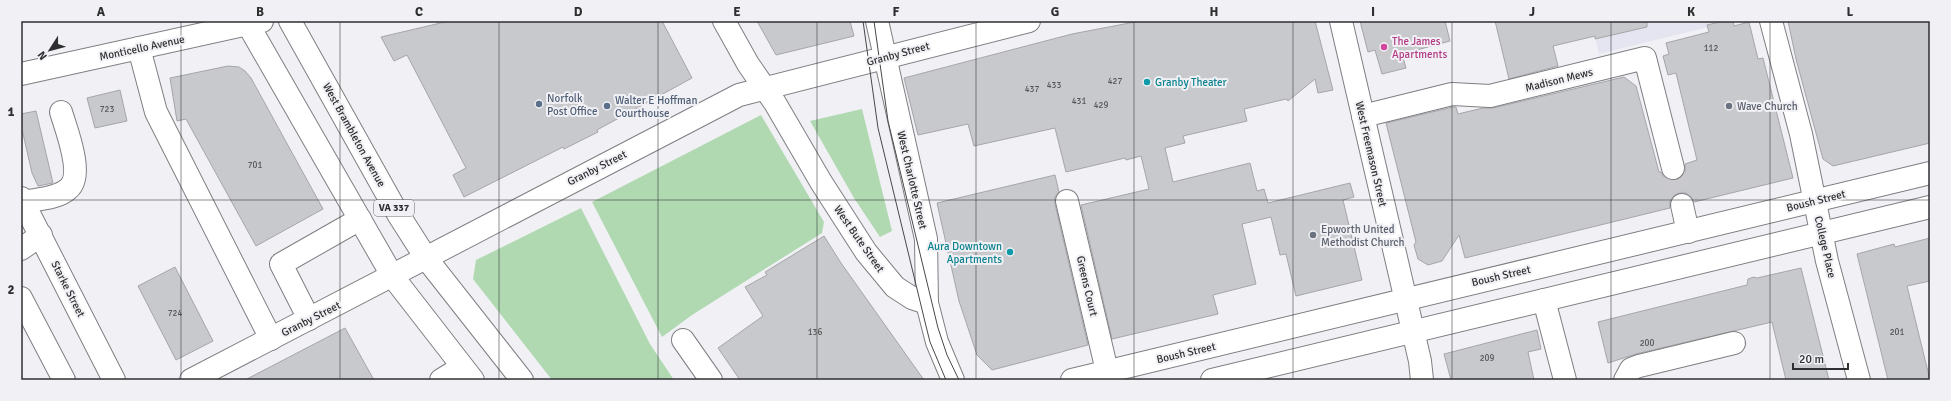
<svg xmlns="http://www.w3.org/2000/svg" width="1951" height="401" font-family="Signika,sans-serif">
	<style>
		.built { fill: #e4e5f0 }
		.green { fill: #b0d9b2 }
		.building { fill: #c8c9cc; stroke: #a6a6aa }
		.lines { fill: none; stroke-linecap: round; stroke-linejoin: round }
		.minor-tunnel { stroke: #cacace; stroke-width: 22; stroke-dasharray: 22 11; stroke-linecap: butt }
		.minor-casing { stroke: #7f7f83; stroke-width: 24 }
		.major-casing { stroke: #7f7f83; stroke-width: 24 }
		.minor { stroke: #fff; stroke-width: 22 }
		.major { stroke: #fff; stroke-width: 22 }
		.tram { stroke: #474849; stroke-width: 1 }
		.grid { fill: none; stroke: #2e2f30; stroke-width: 1; stroke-opacity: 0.55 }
		.hotel-dot { fill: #d1479c; stroke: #f1f1f5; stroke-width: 1.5 }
		.culture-dot { fill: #0f9aa8; stroke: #f1f1f5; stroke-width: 1.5 }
		.service-dot { fill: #5c6f8a; stroke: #f1f1f5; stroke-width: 1.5 }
		.worship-dot { fill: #6b7280; stroke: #f1f1f5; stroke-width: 1.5 }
		.labels { text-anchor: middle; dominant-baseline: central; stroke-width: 4; stroke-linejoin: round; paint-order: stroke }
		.number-label { font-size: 9px; fill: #545657 }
		.shield { fill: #f1f1f5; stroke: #68696b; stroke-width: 1 }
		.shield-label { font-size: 10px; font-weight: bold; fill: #2e2f30 }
		.hotel-label { font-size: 11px; fill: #b23c85; stroke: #f1f1f5; text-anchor: start }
		.street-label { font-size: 11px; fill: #2e2f30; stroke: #f1f1f5 }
		.culture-label { font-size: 11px; fill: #0d838f; stroke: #f1f1f5; text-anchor: start }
		.service-label { font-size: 11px; fill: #4e5e75; stroke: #f1f1f5; text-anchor: start }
		.worship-label { font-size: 11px; fill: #5b616d; stroke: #f1f1f5; text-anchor: start }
		.neatline { fill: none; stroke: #2e2f30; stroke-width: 1.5 }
		.grid-label { font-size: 13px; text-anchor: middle; font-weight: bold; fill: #2e2f30 }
	</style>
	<rect width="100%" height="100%" fill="#f1f1f5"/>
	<path class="built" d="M1591,21H1733L1599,54Z"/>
	<g class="green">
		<path d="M862,109L892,231L880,237L854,198L810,121Z"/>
		<path d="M761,115L824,222L822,233L692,315L662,337L592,202Z"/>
		<path d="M581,208L650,344L674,380H552L473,279L476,260Z"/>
	</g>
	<g class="building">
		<path d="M449,21H662L692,78L597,130L598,132L564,149L563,147L464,197L453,175L466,168L407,55L394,61L381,37Z"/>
		<path d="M757,21H850L854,36L776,55Z"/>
		<path d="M1140,21H1315L1333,90L1318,93L1315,79L1288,101L1286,99L1244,109L1247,121L1183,136L1185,143L1165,148L1173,182L1250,163L1257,191L1264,189L1268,203L1350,183L1354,197L1343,200L1362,280L1296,296L1286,254L1280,255L1271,217L1242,224L1256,284L1213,295L1218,314L1112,339L1081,205L1149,189L1141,156L1126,160L1125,158L1066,172L1055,128L974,146L968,124L918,135L904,78L1072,34Z"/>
		<path d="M1360,21H1445L1450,41L1402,54L1406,68L1382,74L1375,50L1368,52Z"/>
		<path d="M1495,21H1647V27L1595,39V36L1553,46L1558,66L1509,79Z"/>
		<path d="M1724,21H1733L1734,26L1749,22L1758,59L1763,58L1793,178L1694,202L1691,197L1686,193H1679L1674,196L1670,201V208L1465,258L1459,235L1442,261L1428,265L1418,259L1414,245L1416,242L1386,123L1453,107H1456L1458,114L1483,108H1493L1624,77L1636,86L1659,172H1661L1664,177L1669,180H1676L1682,177L1685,172V164L1697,160L1676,73L1668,75L1663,56L1669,54L1666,43L1709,32L1707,25Z"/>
		<path d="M1788,21H1930V143L1833,166L1823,159L1796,59Z"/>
		<path d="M228,66L239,67L245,71L251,78L323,209L256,246L186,119L177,121L170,78Z"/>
		<path d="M120,90L127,121L95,128L87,98Z"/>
		<path d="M36,111L53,183L38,186L32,173L21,125V114Z"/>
		<path d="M1055,175L1059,192L1055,197V204L1088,345L992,370L977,355L959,301L937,203Z"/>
		<path d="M824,236L841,263L924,380H740L718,348L763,316L745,287L767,275L765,272Z"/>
		<path d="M1930,238V281L1907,286L1930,380H1888L1857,254L1894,244L1895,247Z"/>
		<path d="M175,267L213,341L176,360L138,286Z"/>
		<path d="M1801,268L1829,380H1786L1772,322L1636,354L1608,363L1598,322L1747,285L1748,279L1754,277L1757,278Z"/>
		<path d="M345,328L374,380H245Z"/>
		<path d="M1537,330L1541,349L1528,352L1534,380H1451L1444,354Z"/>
	</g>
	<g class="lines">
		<path class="minor-tunnel" d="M1673,168L1682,205"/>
		<g class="minor-casing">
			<g id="minor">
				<path d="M724,21L748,64L775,103L821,182L866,252L895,287L912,298L927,303"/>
				<path d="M877,21L926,239L927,303L937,342L953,380"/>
				<path d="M1341,21L1420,361L1422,380"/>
				<path d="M1771,21L1801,134L1827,261L1859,380"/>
				<path d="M139,48L156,112L271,339"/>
				<path d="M1363,116L1452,94L1490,96L1645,58L1673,168"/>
				<path d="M21,198L114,380"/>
				<path d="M1067,201L1107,371"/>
				<path d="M23,202C37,199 57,199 68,189C85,176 66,129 61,112"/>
				<path d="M1682,205L1688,232"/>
				<path d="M21,249L41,235"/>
				<path d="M21,298L64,380"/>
				<path d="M1544,300L1565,380"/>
				<path d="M309,319L281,264L360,219"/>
				<path d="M683,340L711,380"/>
				<path d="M191,380L739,95L1029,21"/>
				<path d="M441,380L462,367"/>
				<path d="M1625,380L1631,369L1639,366L1734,343"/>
			</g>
		</g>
		<g class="major-casing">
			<g id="major">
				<path d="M246,21L393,277L473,380"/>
				<path d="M290,21L398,214L426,258L522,380"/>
				<path d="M21,74L262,21"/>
				<path d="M1072,380L1930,173"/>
				<path d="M1212,380L1930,207"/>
			</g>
		</g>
		<use href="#minor" class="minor"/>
		<use href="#major" class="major"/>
		<g class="tram">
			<path d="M863,21L878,128L926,326L930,342L946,380"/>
			<path d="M874,21L888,121L938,328L947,355L959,380"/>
		</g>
	</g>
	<path class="grid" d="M181,21V380M340,21V380M499,21V380M658,21V380M817,21V380M976,21V380M1134,21V380M1293,21V380M1452,21V380M1611,21V380M1770,21V380M21,200H1930"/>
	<circle class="hotel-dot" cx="1384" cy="47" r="4"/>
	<g class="culture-dot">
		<circle cx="1147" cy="82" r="4"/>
		<circle cx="1010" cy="252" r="4"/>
	</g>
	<g class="service-dot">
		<circle cx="539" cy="104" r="4"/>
		<circle cx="607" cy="106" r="4"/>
	</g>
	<g class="worship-dot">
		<circle cx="1729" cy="106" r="4"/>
		<circle cx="1313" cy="235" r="4"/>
	</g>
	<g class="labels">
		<g class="number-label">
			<text x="1711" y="48">112</text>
			<text x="1115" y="81">427</text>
			<text x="1054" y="85">433</text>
			<text x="1032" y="89">437</text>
			<text x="1079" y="101">431</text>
			<text x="1101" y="105">429</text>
			<text x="107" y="109">723</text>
			<text x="255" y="165">701</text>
			<text x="175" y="313">724</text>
			<text x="815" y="332">136</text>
			<text x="1897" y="332">201</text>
			<text x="1647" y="343">200</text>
			<text x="1487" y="358">209</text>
		</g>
		<rect class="shield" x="374" y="200" width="40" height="16" rx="3"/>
		<g class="shield-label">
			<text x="394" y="208">VA 337</text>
		</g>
		<g class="hotel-label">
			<text x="1392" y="41">The James<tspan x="1392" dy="13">Apartments</tspan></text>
		</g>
		<g class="street-label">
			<text transform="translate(142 48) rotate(-12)">Monticello Avenue</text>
			<text transform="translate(898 54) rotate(-15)">Granby Street</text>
			<text transform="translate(1559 80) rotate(-14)">Madison Mews</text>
			<text transform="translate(354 135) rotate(61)">West Brambleton Avenue</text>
			<text transform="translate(1371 154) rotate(77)">West Freemason Street</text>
			<text transform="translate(597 168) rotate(-27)">Granby Street</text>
			<text transform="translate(912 180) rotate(77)">West Charlotte Street</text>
			<text transform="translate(1816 201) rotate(-14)">Boush Street</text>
			<text transform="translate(859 239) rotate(55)">West Bute Street</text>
			<text transform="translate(1825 247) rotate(77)">College Place</text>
			<text transform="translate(1501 276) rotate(-13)">Boush Street</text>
			<text transform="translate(1087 286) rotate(77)">Greens Court</text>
			<text transform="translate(68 289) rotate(63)">Starke Street</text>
			<text transform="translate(311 319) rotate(-27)">Granby Street</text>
			<text transform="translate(1186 353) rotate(-13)">Boush Street</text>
		</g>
		<g class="culture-label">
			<text x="1155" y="82">Granby Theater</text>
			<text x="1002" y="246" text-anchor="end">Aura Downtown<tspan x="1002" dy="13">Apartments</tspan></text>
		</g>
		<g class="service-label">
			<text x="547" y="98">Norfolk<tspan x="547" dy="13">Post Office</tspan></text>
			<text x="615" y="100">Walter E Hoffman<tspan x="615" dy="13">Courthouse</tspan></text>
		</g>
		<g class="worship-label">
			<text x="1737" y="106">Wave Church</text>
			<text x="1321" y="229">Epworth United<tspan x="1321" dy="13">Methodist Church</tspan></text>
		</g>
	</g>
	<rect width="1951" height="401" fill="none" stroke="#f1f1f5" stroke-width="44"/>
	<g transform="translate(50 50) rotate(234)" stroke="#f1f1f5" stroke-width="3" paint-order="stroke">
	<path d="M0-3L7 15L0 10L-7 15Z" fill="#2e2f30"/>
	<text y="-6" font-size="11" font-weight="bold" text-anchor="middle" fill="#2e2f30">N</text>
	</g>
	<path d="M1793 363v6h55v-6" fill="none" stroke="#2e2f30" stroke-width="2"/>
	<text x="1799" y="363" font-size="12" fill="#2e2f30" stroke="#f1f1f5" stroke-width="3" paint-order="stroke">20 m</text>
	<rect x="22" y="22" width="1907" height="357" class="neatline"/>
	<g class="grid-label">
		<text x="101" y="16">A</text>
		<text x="260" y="16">B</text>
		<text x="419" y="16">C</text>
		<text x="578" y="16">D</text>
		<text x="737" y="16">E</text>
		<text x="896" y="16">F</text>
		<text x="1055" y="16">G</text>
		<text x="1214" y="16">H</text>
		<text x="1373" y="16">I</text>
		<text x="1532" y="16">J</text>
		<text x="1691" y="16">K</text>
		<text x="1850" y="16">L</text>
		<text x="11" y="116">1</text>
		<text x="11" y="294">2</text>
	</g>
</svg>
